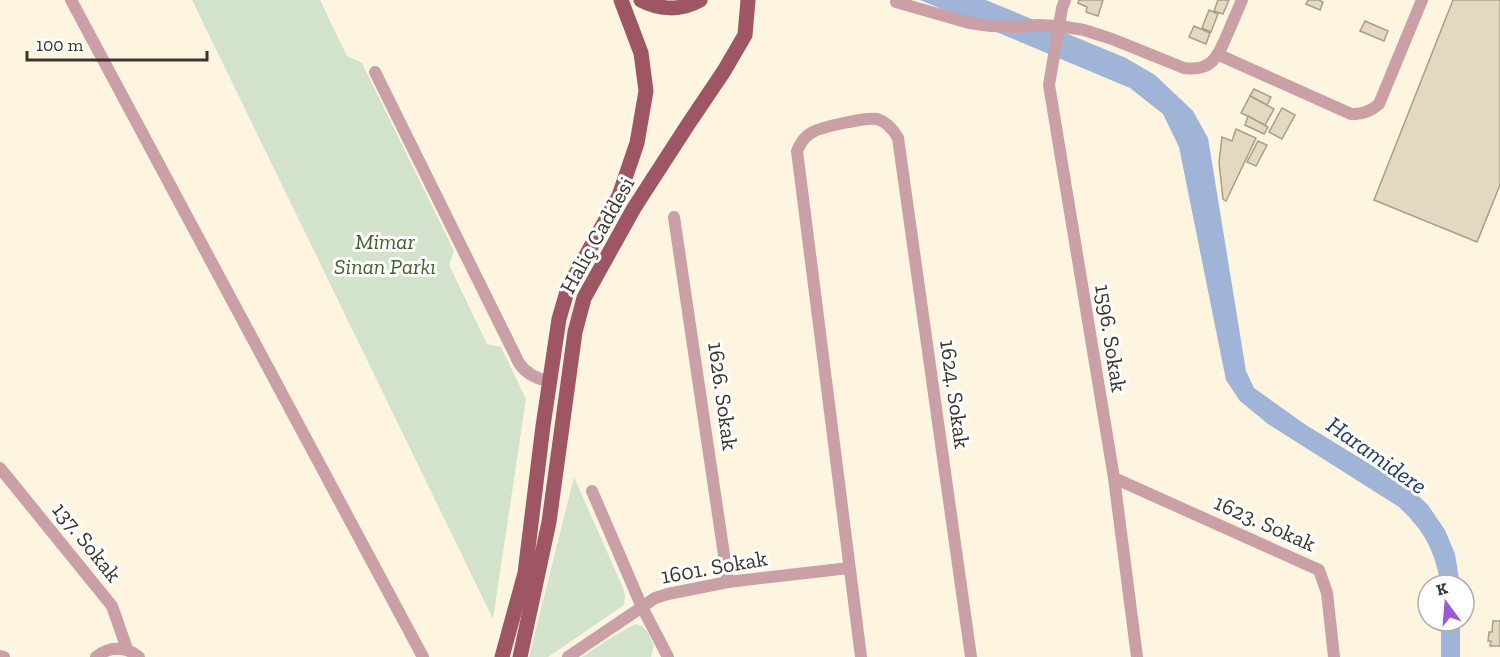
<svg xmlns="http://www.w3.org/2000/svg" width="1500" height="657" font-family="'Zilla Slab',serif">
	<style>
		.green { fill: #d3e2ca }
		.water { fill: #a0b4d7 }
		.building { fill: #e4d8c0; stroke: #a99e87; stroke-width: 1.5 }
		.lines { fill: none; stroke-linecap: round; stroke-linejoin: round }
		.minor { stroke: #ca9fa6; stroke-width: 12 }
		.major { stroke: #9f5664; stroke-width: 15 }
		.labels { text-anchor: middle; dominant-baseline: central; stroke-width: 6; stroke-linejoin: round; paint-order: stroke }
		.street-label { font-size: 22px; fill: #3b362d; stroke: #fff }
		.park-label { font-size: 22px; font-style: italic; fill: #44612d; stroke: #fff }
		.water-label { font-size: 24px; font-style: italic; fill: #213a67; stroke: #fff }
	</style>
	<rect width="100%" height="100%" fill="#fef5e1"/>
	<g class="green">
		<path d="M192,0H320L347,56L362,63L454,251L449,265L487,344L501,347L526,399L493,619Z"/>
		<path d="M574,477L623,588L625,595L624,605L548,657H529Z"/>
		<path d="M635,624C647,626 649,635 654,646L651,657H582L609,639Z"/>
	</g>
	<g class="water">
		<path d="M920,0H986L1126,58L1155,75L1193,111L1208,138L1246,371L1254,388L1306,425L1412,490L1428,505L1445,530L1455,554L1460,585H1441C1434,549 1425,532 1399,507L1268,424L1240,401L1226,380L1179,147L1163,114L1130,88Z"/>
		<rect x="1441" y="621" width="19" height="36"/>
	</g>
	<g class="building">
		<path d="M1079,0H1103L1098,16L1086,12L1087,7L1078,3Z"/>
		<path d="M1218,0H1229L1223,14L1214,11Z"/>
		<path d="M1308,0H1319L1323,2L1320,10L1306,4Z"/>
		<path d="M1453,0H1500V185L1477,242L1374,200Z"/>
		<path d="M1209,10L1218,14L1211,32L1202,28Z"/>
		<path d="M1365,21L1388,31L1384,41L1360,31Z"/>
		<path d="M1194,26L1210,33L1206,44L1189,37Z"/>
		<path d="M1254,89L1271,97L1267,105L1250,96Z"/>
		<path d="M1250,96L1274,109L1265,125L1241,113Z"/>
		<path d="M1282,108L1295,115L1282,139L1269,132Z"/>
		<path d="M1248,116L1268,127L1264,134L1245,125Z"/>
		<path d="M1236,129L1256,138L1226,201L1223,199L1219,162L1222,137L1232,141Z"/>
		<path d="M1258,141L1267,145L1256,166L1247,162Z"/>
		<path d="M1493,621H1500V646H1490L1491,641H1488L1489,632H1492Z"/>
	</g>
	<g class="lines">
		<g class="minor">
			<path d="M71,0L423,657"/>
			<path d="M1065,0L1062,8L1049,85L1114,478L1137,657"/>
			<path d="M896,2L969,23L991,26L1016,27L1038,25L1059,26L1084,30L1112,39L1184,68C1212,72 1218,56 1227,35C1232,23 1237,12 1242,0"/>
			<path d="M1219,55L1351,114C1363,115 1371,111 1379,104L1422,0"/>
			<path d="M375,72L519,363C526,374 536,379 550,381"/>
			<path d="M674,217L728,582"/>
			<path d="M0,468L112,606L127,649"/>
			<path d="M1114,478L1319,570L1327,593L1334,657"/>
			<path d="M592,491L642,607L668,657"/>
			<path d="M0,656L4,657"/>
			<path d="M96,657C109,646 126,646 139,657"/>
			<path d="M568,657L642,607L655,598L668,594L728,582L849,568"/>
			<path d="M861,657L797,151C800,144 804,137 811,133C820,127 867,117 877,119C887,122 893,129 898,138L971,657"/>
		</g>
		<g class="major">
			<path d="M641,0C660,10 681,11 700,0"/>
			<path d="M502,657L525,573L543,426L559,319L568,288L619,196L637,143L646,91L641,53L621,0"/>
			<path d="M520,657L549,522L575,332L584,298L634,208L687,126L724,71L745,35L748,0"/>
		</g>
	</g>
	<g class="labels">
		<g class="street-label">
			<text transform="translate(597 235) rotate(-61)">Haliç Caddesi</text>
			<text transform="translate(1111 338) rotate(81)">1596. Sokak</text>
			<text transform="translate(955 394) rotate(82)">1624. Sokak</text>
			<text transform="translate(723 396) rotate(82)">1626. Sokak</text>
			<text transform="translate(1265 523) rotate(24)">1623. Sokak</text>
			<text transform="translate(87 542) rotate(51)">137. Sokak</text>
			<text transform="translate(714 567) rotate(-10)">1601. Sokak</text>
		</g>
		<g class="park-label">
			<text x="385" y="241">Mimar<tspan x="385" dy="25">Sinan Parkı</tspan></text>
		</g>
		<g class="water-label">
			<text transform="translate(1377 455) rotate(35)">Haramidere</text>
		</g>
	</g>
	<g transform="translate(1446 603) rotate(344)"><circle r="28" fill="#ffffff" stroke="#b1afab" stroke-width="1.5"/>
	<path d="M0-4.5L10 22L0 15L-10 22Z" fill="#9a5cd3"/>
	<text y="-9" font-size="16" font-weight="bold" text-anchor="middle" fill="#3b362d">K</text>
	</g>
	<path d="M27 51v9h180v-9" fill="none" stroke="#3b362d" stroke-width="3"/>
	<text x="36" y="51" font-size="18" fill="#3b362d" stroke="#ffffff" stroke-width="4.5" paint-order="stroke">100 m</text>
</svg>
